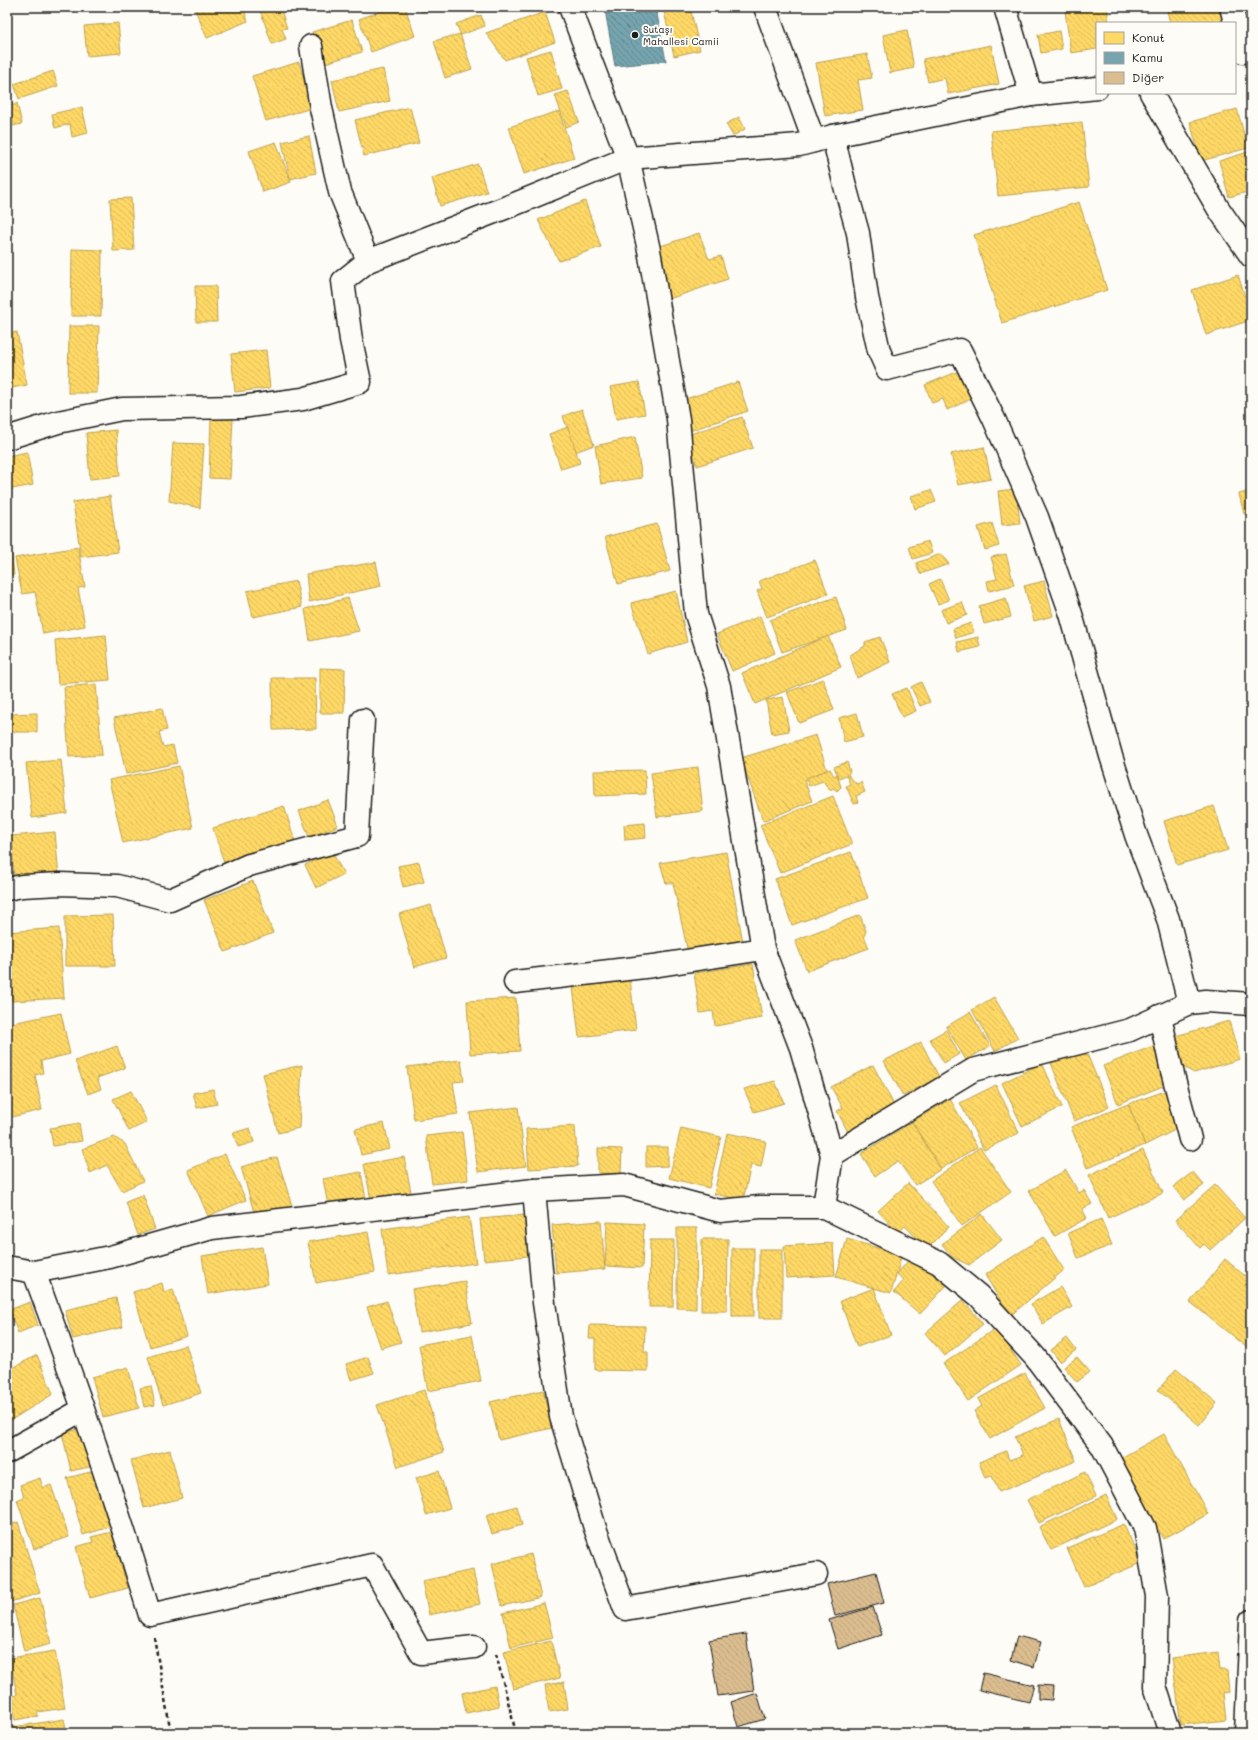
<svg xmlns="http://www.w3.org/2000/svg" width="1258" height="1740" font-family="Mali,sans-serif">
	<style>
		.homes { fill: url(#homes-back-hatch); stroke: #bba050 }
		.public { fill: url(#public-back-hatch); stroke: #5b7c83 }
		.building { fill: url(#building-back-hatch); stroke: #1c1c1c }
		.lines { fill: none; stroke-linecap: round; stroke-linejoin: round }
		.street-casing { stroke: #1c1c1c; stroke-width: 25 }
		.path { stroke: #1c1c1c; stroke-width: 2.5; stroke-dasharray: 4 3; stroke-linecap: butt }
		.street { stroke: #fdfcf7; stroke-width: 22 }
		.poi-dot { fill: #1c1c1c; stroke: #fdfcf7; stroke-width: 1.5 }
		.labels { text-anchor: middle; dominant-baseline: central; stroke-width: 4; stroke-linejoin: round; paint-order: stroke }
		.poi-label { font-size: 10px; fill: #1c1c1c; stroke: #fdfcf7; text-anchor: start }
	</style>
	<defs>
		<pattern id="homes-back-hatch" width="6" height="6" patternUnits="userSpaceOnUse"><rect width="6" height="6" fill="#ffd966"/><path d="M-1 5l2 2M0 0l6 6M5-1l2 2" fill="none" stroke="#daba58"/></pattern>
		<pattern id="public-back-hatch" width="6" height="6" patternUnits="userSpaceOnUse"><rect width="6" height="6" fill="#76a5af"/><path d="M-1 5l2 2M0 0l6 6M5-1l2 2" fill="none" stroke="#60868e"/></pattern>
		<pattern id="building-back-hatch" width="6" height="6" patternUnits="userSpaceOnUse"><rect width="6" height="6" fill="#dbbd8f"/><path d="M-1 5l2 2M0 0l6 6M5-1l2 2" fill="none" stroke="#bba27b"/></pattern>
	</defs>
	<rect width="100%" height="100%" fill="#fdfcf7"/>
	<filter id="ink" filterUnits="userSpaceOnUse"><feTurbulence type="fractalNoise" baseFrequency=".025" numOctaves="2"/><feDisplacementMap in="SourceGraphic" scale="8" xChannelSelector="R" yChannelSelector="G"/><feConvolveMatrix kernelMatrix="1 2 1 2 8 2 1 2 1" color-interpolation-filters="sRGB"/></filter>
	<g filter="url(#ink)">
		<g class="homes">
			<path d="M194,7H243L248,21L207,38Z"/>
			<path d="M270,7H280L287,28L282,29L286,39L272,44L260,10Z"/>
			<path d="M393,7H405L415,36L371,52L359,19Z"/>
			<path d="M420,7H443L421,12Z"/>
			<path d="M663,7H690L700,50L674,56Z"/>
			<path d="M1050,7H1069L1050,10Z"/>
			<path d="M1093,7H1107L1109,23H1097V49L1071,53L1065,11Z"/>
			<path d="M1166,7H1223L1227,23H1170Z"/>
			<path d="M545,12L555,42L505,60L486,33Z"/>
			<path d="M481,15L485,26L461,35L456,24Z"/>
			<path d="M352,20L362,52L322,64L312,32Z"/>
			<path d="M118,23L121,53L87,56L84,26Z"/>
			<path d="M907,30L914,68L890,73L883,35Z"/>
			<path d="M1059,31L1062,49L1041,53L1038,35Z"/>
			<path d="M460,34L472,69L445,78L434,41Z"/>
			<path d="M991,45L999,84L948,94L945,78L928,82L923,59Z"/>
			<path d="M551,50L562,89L538,96L526,57Z"/>
			<path d="M867,54L872,78L858,80L863,110L825,116L816,63Z"/>
			<path d="M299,62L312,108L266,121L252,76Z"/>
			<path d="M383,69L390,101L339,112L332,80Z"/>
			<path d="M53,71L58,86L19,99L14,84Z"/>
			<path d="M7,84L13,106L17,103L22,124L7,127Z"/>
			<path d="M568,91L579,122L566,127L555,95Z"/>
			<path d="M82,107L88,133L72,137L70,124L55,128L52,114Z"/>
			<path d="M410,107L419,143L364,156L355,120Z"/>
			<path d="M1237,109L1248,148L1201,161L1190,122Z"/>
			<path d="M559,111L574,158L524,174L509,127Z"/>
			<path d="M739,117L745,129L733,136L726,124Z"/>
			<path d="M1082,122L1089,187L998,196L991,131Z"/>
			<path d="M309,136L316,173L290,179L282,142Z"/>
			<path d="M276,142L291,182L263,192L249,151Z"/>
			<path d="M1251,151V191L1229,197L1219,161Z"/>
			<path d="M478,164L487,192L440,206L432,178Z"/>
			<path d="M131,198L134,250L113,251L110,199Z"/>
			<path d="M585,201L601,247L559,261L538,220Z"/>
			<path d="M1079,202L1107,290L1002,323L974,235Z"/>
			<path d="M699,233L709,259L721,256L728,279L669,299L649,250Z"/>
			<path d="M72,249L102,250L101,316H71Z"/>
			<path d="M1238,275L1251,315V320L1206,335L1192,290Z"/>
			<path d="M195,286H216L217,322H196Z"/>
			<path d="M69,326H99L97,393H68Z"/>
			<path d="M17,332L27,385L7,389V334Z"/>
			<path d="M266,350L270,388L235,392L231,354Z"/>
			<path d="M959,371L971,399L947,410L943,399L932,403L925,385Z"/>
			<path d="M639,382L645,414L616,419L610,387Z"/>
			<path d="M738,382L748,411L689,431L679,401Z"/>
			<path d="M582,409L594,445L575,452L563,416Z"/>
			<path d="M211,417L233,418L230,479L209,478Z"/>
			<path d="M742,417L753,448L697,466L687,435Z"/>
			<path d="M568,427L580,463L561,469L549,434Z"/>
			<path d="M116,430L120,476L90,479L86,433Z"/>
			<path d="M635,437L642,478L601,484L595,446Z"/>
			<path d="M173,443L204,444L200,508L169,501Z"/>
			<path d="M984,447L991,479L958,485L951,454Z"/>
			<path d="M27,452L33,485L7,490V456Z"/>
			<path d="M1016,489L1020,523L1002,525L998,491Z"/>
			<path d="M931,490L936,502L915,509L911,496Z"/>
			<path d="M1251,491V513L1244,514L1239,494Z"/>
			<path d="M110,496L118,552L81,557L73,502Z"/>
			<path d="M992,523L999,546L985,550L978,527Z"/>
			<path d="M657,524L670,571L618,584L605,537Z"/>
			<path d="M10,540L14,575H7V541Z"/>
			<path d="M928,541L932,553L913,559L909,547Z"/>
			<path d="M78,547L85,587L78,588L85,626L43,634L35,592L22,594L15,558Z"/>
			<path d="M941,554L949,564L920,574L916,563Z"/>
			<path d="M1006,554L1014,585L989,591L987,581L997,579L991,557Z"/>
			<path d="M815,560L828,594L767,617L757,591L762,589L759,581Z"/>
			<path d="M376,562L381,586L309,602L306,574Z"/>
			<path d="M940,579L949,600L938,604L929,584Z"/>
			<path d="M296,581L302,607L253,617L247,591Z"/>
			<path d="M1044,581L1053,616L1034,621L1024,586Z"/>
			<path d="M676,591L687,642L648,654L631,603Z"/>
			<path d="M836,597L847,630L782,652L770,620Z"/>
			<path d="M348,598L359,631L310,641L305,609Z"/>
			<path d="M1006,598L1011,617L984,624L979,606Z"/>
			<path d="M962,602L967,615L946,623L941,610Z"/>
			<path d="M760,616L775,653L732,671L717,634Z"/>
			<path d="M971,623L974,632L956,638L953,629Z"/>
			<path d="M106,635L110,680L58,684L55,640Z"/>
			<path d="M828,636L841,667L755,704L742,673Z"/>
			<path d="M880,637L890,662L857,678L850,655L865,646V642Z"/>
			<path d="M978,637L980,647L959,652L957,642Z"/>
			<path d="M320,668L345,669L344,713H320Z"/>
			<path d="M272,678H315L316,729L273,730Z"/>
			<path d="M823,679L834,710L799,723L787,692Z"/>
			<path d="M921,682L930,702L920,706L911,687Z"/>
			<path d="M96,684L102,755L69,757L64,687Z"/>
			<path d="M907,688L916,711L902,717L892,694Z"/>
			<path d="M783,697L789,731L772,734L766,700Z"/>
			<path d="M162,708L167,730L159,732L163,747L173,745L177,763L126,774L114,718Z"/>
			<path d="M37,713V732H7V714Z"/>
			<path d="M857,713L863,737L844,742L839,718Z"/>
			<path d="M816,735L827,770L804,780L812,801L763,821L741,758Z"/>
			<path d="M61,760L67,813L32,818L26,763Z"/>
			<path d="M847,762L850,771L848,774L850,778L857,784L861,782L865,792L856,796L858,803L854,804L846,786L850,784L846,775L839,778L834,767Z"/>
			<path d="M179,766L193,828L123,843L109,780Z"/>
			<path d="M698,767L703,811L657,817L651,773Z"/>
			<path d="M830,769L834,776L837,774L841,787L837,791L833,788L830,790L823,781L809,786L806,778Z"/>
			<path d="M645,770L646,794L595,796L594,771Z"/>
			<path d="M833,796L852,844L780,873L760,825Z"/>
			<path d="M328,800L338,826L309,837L299,811Z"/>
			<path d="M284,806L295,841L224,863L213,828Z"/>
			<path d="M1214,806L1228,850L1177,865L1164,821Z"/>
			<path d="M645,823L646,838L625,840L624,825Z"/>
			<path d="M55,832L59,877L14,880L11,836Z"/>
			<path d="M7,839L8,881H7Z"/>
			<path d="M332,852L344,874L316,888L305,865Z"/>
			<path d="M726,852L743,942L688,953L673,883H666L660,863Z"/>
			<path d="M851,852L868,898L792,925L775,879Z"/>
			<path d="M419,862L424,882L403,887L398,866Z"/>
			<path d="M253,881L273,933L225,952L204,900Z"/>
			<path d="M431,905L446,958L414,967L399,914Z"/>
			<path d="M113,915L115,966H65V916Z"/>
			<path d="M860,915L866,931L864,936L869,948L807,971L795,940Z"/>
			<path d="M59,928L64,998L12,1001L7,932Z"/>
			<path d="M753,964L762,1018L715,1026L713,1011L700,1013L694,973Z"/>
			<path d="M630,979L636,1030L579,1037L573,987Z"/>
			<path d="M994,997L1018,1038L995,1051L972,1010Z"/>
			<path d="M516,998L520,1051L470,1054L467,1001Z"/>
			<path d="M970,1012L990,1046L966,1060L946,1027Z"/>
			<path d="M61,1013L70,1054L41,1061L43,1073L35,1075L42,1110L7,1118V1024Z"/>
			<path d="M1229,1021L1240,1059L1194,1073L1180,1065L1172,1037Z"/>
			<path d="M946,1030L959,1054L944,1063L930,1039Z"/>
			<path d="M921,1042L939,1077L903,1096L884,1061Z"/>
			<path d="M1158,1044L1173,1082L1118,1104L1103,1066Z"/>
			<path d="M117,1046L125,1068L97,1078L101,1089L88,1094L75,1061Z"/>
			<path d="M1085,1049L1109,1107L1074,1121L1051,1063Z"/>
			<path d="M461,1060L464,1081L453,1082L458,1114L414,1120L407,1067Z"/>
			<path d="M1042,1063L1062,1107L1022,1126L1002,1083Z"/>
			<path d="M302,1065L299,1128L278,1133L263,1074Z"/>
			<path d="M873,1065L895,1107L848,1132L837,1111L843,1108L831,1087Z"/>
			<path d="M775,1081L784,1103L754,1112L744,1089Z"/>
			<path d="M996,1085L1019,1133L984,1150L960,1103Z"/>
			<path d="M213,1089L217,1104L197,1108L193,1093Z"/>
			<path d="M1168,1090L1185,1125L1145,1145L1128,1104Z"/>
			<path d="M131,1091L147,1122L129,1131L113,1099Z"/>
			<path d="M950,1099L977,1147L941,1169L912,1122Z"/>
			<path d="M1128,1104L1145,1145L1087,1168L1071,1127Z"/>
			<path d="M518,1107L526,1166L478,1172L470,1113Z"/>
			<path d="M912,1122L941,1169L915,1185L898,1161L875,1176L861,1154Z"/>
			<path d="M79,1123L82,1141L53,1146L50,1128Z"/>
			<path d="M384,1123L390,1149L361,1155L355,1129Z"/>
			<path d="M575,1126L578,1166L529,1169L526,1129Z"/>
			<path d="M250,1128L254,1142L238,1147L233,1133Z"/>
			<path d="M681,1128L721,1137L709,1188L669,1178Z"/>
			<path d="M462,1132L468,1180L432,1184L426,1136Z"/>
			<path d="M727,1133L766,1141L761,1167L751,1165L743,1200L714,1194Z"/>
			<path d="M114,1137L125,1144L143,1181L122,1191L107,1165L90,1173L82,1149Z"/>
			<path d="M646,1147H668V1166L646,1167Z"/>
			<path d="M980,1147L1011,1192L962,1226L931,1181Z"/>
			<path d="M598,1148L622,1149L621,1174L598,1173Z"/>
			<path d="M1143,1150L1163,1193L1108,1218L1089,1175Z"/>
			<path d="M225,1154L246,1200L208,1216L188,1170Z"/>
			<path d="M277,1157L293,1209L256,1219L241,1167Z"/>
			<path d="M404,1157L411,1192L371,1200L364,1164Z"/>
			<path d="M1066,1170L1079,1193L1084,1190L1092,1204L1082,1209L1087,1218L1055,1236L1029,1191Z"/>
			<path d="M361,1172L367,1204L329,1211L323,1179Z"/>
			<path d="M1193,1172L1204,1185L1184,1200L1173,1187Z"/>
			<path d="M908,1183L949,1227L927,1249L905,1226L898,1233L878,1211Z"/>
			<path d="M1215,1185L1245,1218L1210,1250L1204,1244L1200,1248L1175,1220Z"/>
			<path d="M143,1195L155,1229L138,1235L126,1202Z"/>
			<path d="M982,1214L1002,1240L969,1265L952,1257L942,1244Z"/>
			<path d="M524,1215L528,1256L484,1260L480,1219Z"/>
			<path d="M469,1217L476,1263L388,1275L382,1229Z"/>
			<path d="M1101,1219L1112,1245L1078,1258L1068,1233Z"/>
			<path d="M601,1221L605,1269L556,1273L552,1225Z"/>
			<path d="M607,1222L644,1224L642,1268L605,1266Z"/>
			<path d="M677,1228H697L696,1309L677,1308Z"/>
			<path d="M368,1232L375,1272L316,1283L308,1242Z"/>
			<path d="M1043,1237L1064,1270L1010,1316L985,1275Z"/>
			<path d="M702,1239H728L727,1311H701Z"/>
			<path d="M847,1239L902,1255L891,1293L836,1277Z"/>
			<path d="M650,1240H674L673,1307H649Z"/>
			<path d="M833,1243L835,1275L786,1278L784,1246Z"/>
			<path d="M262,1247L268,1284L208,1294L202,1256Z"/>
			<rect x="732" y="1248" width="22" height="68"/>
			<rect x="759" y="1249" width="23" height="69"/>
			<path d="M913,1255L947,1285L920,1314L894,1292L904,1280L897,1274Z"/>
			<path d="M1225,1259L1251,1281V1351L1190,1302Z"/>
			<path d="M465,1281L472,1323L419,1332L412,1289Z"/>
			<path d="M162,1283L164,1292L173,1289L187,1336L150,1347L133,1292Z"/>
			<path d="M1060,1287L1072,1307L1043,1324L1031,1304Z"/>
			<path d="M874,1288L891,1335L857,1347L840,1301Z"/>
			<path d="M116,1298L123,1327L73,1339L65,1310Z"/>
			<path d="M963,1300L983,1324L945,1356L925,1333Z"/>
			<path d="M387,1301L401,1342L381,1348L367,1307Z"/>
			<path d="M30,1302L38,1325L18,1333L9,1310Z"/>
			<path d="M590,1325L645,1326L644,1352H648V1371L595,1370V1339H589Z"/>
			<path d="M996,1328L1021,1365L968,1401L943,1364Z"/>
			<path d="M472,1335L481,1381L428,1391L419,1345Z"/>
			<path d="M1067,1338L1076,1350L1060,1362L1051,1350Z"/>
			<path d="M186,1345L201,1393L163,1405L148,1357Z"/>
			<path d="M37,1355L53,1394L8,1422L7,1371Z"/>
			<path d="M368,1357L374,1373L351,1380L346,1364Z"/>
			<path d="M1077,1357L1090,1372L1077,1382L1064,1367Z"/>
			<path d="M128,1367L139,1408L103,1417L92,1377Z"/>
			<path d="M1176,1369L1217,1403L1199,1425L1158,1390Z"/>
			<path d="M1025,1373L1045,1408L990,1439L974,1411L982,1406L978,1399Z"/>
			<path d="M151,1386L155,1405L144,1407L140,1388Z"/>
			<path d="M424,1390L444,1452L398,1467L377,1405Z"/>
			<path d="M543,1390L552,1428L499,1440L490,1402Z"/>
			<path d="M1059,1419L1076,1461L999,1492L992,1476L985,1478L979,1462L1006,1451L1009,1460L1023,1455L1015,1437Z"/>
			<path d="M84,1428L94,1466L71,1471L62,1433Z"/>
			<path d="M1164,1434L1208,1514L1163,1539L1119,1459Z"/>
			<path d="M170,1450L182,1498L144,1508L131,1460Z"/>
			<path d="M98,1470L113,1526L83,1535L67,1478Z"/>
			<path d="M439,1471L450,1508L426,1515L416,1478Z"/>
			<path d="M1085,1472L1096,1496L1039,1523L1027,1500Z"/>
			<path d="M40,1478L43,1488L51,1485L69,1537L34,1549L17,1500L24,1497L20,1485Z"/>
			<path d="M1106,1495L1117,1519L1051,1550L1039,1527Z"/>
			<path d="M517,1506L522,1525L492,1534L486,1515Z"/>
			<path d="M18,1522L40,1593L7,1603V1525Z"/>
			<path d="M1124,1524L1141,1563L1084,1587L1067,1548Z"/>
			<path d="M112,1532L128,1588L90,1598L76,1547L93,1542L91,1537Z"/>
			<path d="M531,1554L541,1597L502,1606L492,1564Z"/>
			<path d="M473,1570L480,1604L429,1615L422,1581Z"/>
			<path d="M40,1598L51,1644L24,1651L13,1605Z"/>
			<path d="M544,1603L553,1638L511,1648L503,1613Z"/>
			<path d="M551,1641L560,1678L513,1689L504,1652Z"/>
			<path d="M55,1651L65,1708L37,1712L38,1716L15,1720L10,1696L17,1695L10,1658Z"/>
			<path d="M1218,1652L1220,1670H1227L1229,1692L1223,1693L1226,1720L1181,1725L1172,1658Z"/>
			<path d="M564,1682L568,1709L549,1712L545,1685Z"/>
			<path d="M495,1686L499,1706L466,1713L462,1693Z"/>
			<path d="M64,1719L67,1733H7V1728Z"/>
		</g>
		<path class="public" d="M656,9L666,61L615,66L605,10Z"/>
		<g class="building">
			<path d="M876,1572L884,1603L835,1616L827,1584Z"/>
			<path d="M873,1607L882,1635L838,1649L829,1620Z"/>
			<path d="M746,1634L754,1691L718,1696L709,1640Z"/>
			<path d="M1017,1636L1041,1642L1034,1667L1011,1660Z"/>
			<path d="M983,1673L1034,1685L1029,1702L979,1690Z"/>
			<path d="M1038,1685L1053,1686L1052,1700L1038,1699Z"/>
			<path d="M757,1693L765,1719L738,1727L731,1702Z"/>
		</g>
		<g class="lines">
			<g class="street-casing">
				<g id="street">
					<path d="M570,7L628,158L649,250L678,419L696,614L719,686L763,949L801,1048L832,1155L824,1207"/>
					<path d="M765,7L814,141"/>
					<path d="M1005,7L1031,95"/>
					<path d="M1231,7L1243,52"/>
					<path d="M311,46L321,108L340,192L368,261"/>
					<path d="M1151,93L1218,208L1251,256"/>
					<path d="M833,136L845,186L858,233L867,297L879,351L887,369L960,350L994,419L1037,517L1071,614L1111,756L1136,835L1168,919L1189,1003"/>
					<path d="M7,438L58,422L122,409L241,407L303,399L360,382L351,340L343,281L368,261L515,204L628,158L799,145L833,136L1031,95L1097,88"/>
					<path d="M7,889L22,886L60,884L117,886L170,900L249,865L357,836L363,720"/>
					<path d="M515,982L653,966L763,949"/>
					<path d="M1160,1016L1171,1067L1190,1139"/>
					<path d="M832,1155L973,1070L1130,1030L1189,1003L1206,1001L1251,1004"/>
					<path d="M534,1190L544,1303L561,1417L595,1528L625,1609L816,1574"/>
					<path d="M7,1267L34,1272L110,1257L212,1228L534,1190L624,1185L720,1211L760,1207H824L939,1263L979,1296L1035,1357L1102,1446L1145,1528L1157,1596L1155,1686L1170,1733"/>
					<path d="M34,1272C76,1385 115,1500 150,1615L372,1565L421,1653L474,1647"/>
					<path d="M7,1452L82,1410"/>
					<path d="M1246,1733L1251,1621"/>
				</g>
			</g>
			<g class="path">
				<path d="M154,1637L171,1733"/>
				<path d="M496,1654L516,1733"/>
			</g>
			<use href="#street" class="street"/>
		</g>
	</g>
	<circle class="poi-dot" cx="635" cy="35" r="4"/>
	<g class="labels">
		<g class="poi-label">
			<text x="643" y="29">Sutaşı<tspan x="643" dy="12">Mahallesi Camii</tspan></text>
		</g>
	</g>
	<rect width="1258" height="1740" fill="none" stroke="#fdfcf7" stroke-width="24"/>
	<rect x="12" y="12" width="1234" height="1716" fill="none" stroke="#1c1c1c" stroke-width="1.5" filter="url(#ink)"/>
	<rect x="1096" y="22" width="140" height="72" fill="#fdfcf7" stroke="#a3a29f"/>
	<rect x="1104" y="32" width="20" height="12" fill="#ffd966" stroke="#a3a29f"/>
	<text x="1132" y="42" font-size="12" fill="#1c1c1c">Konut</text>
	<rect x="1104" y="52" width="20" height="12" fill="#76a5af" stroke="#a3a29f"/>
	<text x="1132" y="62" font-size="12" fill="#1c1c1c">Kamu</text>
	<rect x="1104" y="72" width="20" height="12" fill="#dbbd8f" stroke="#a3a29f"/>
	<text x="1132" y="82" font-size="12" fill="#1c1c1c">Diğer</text>
</svg>
